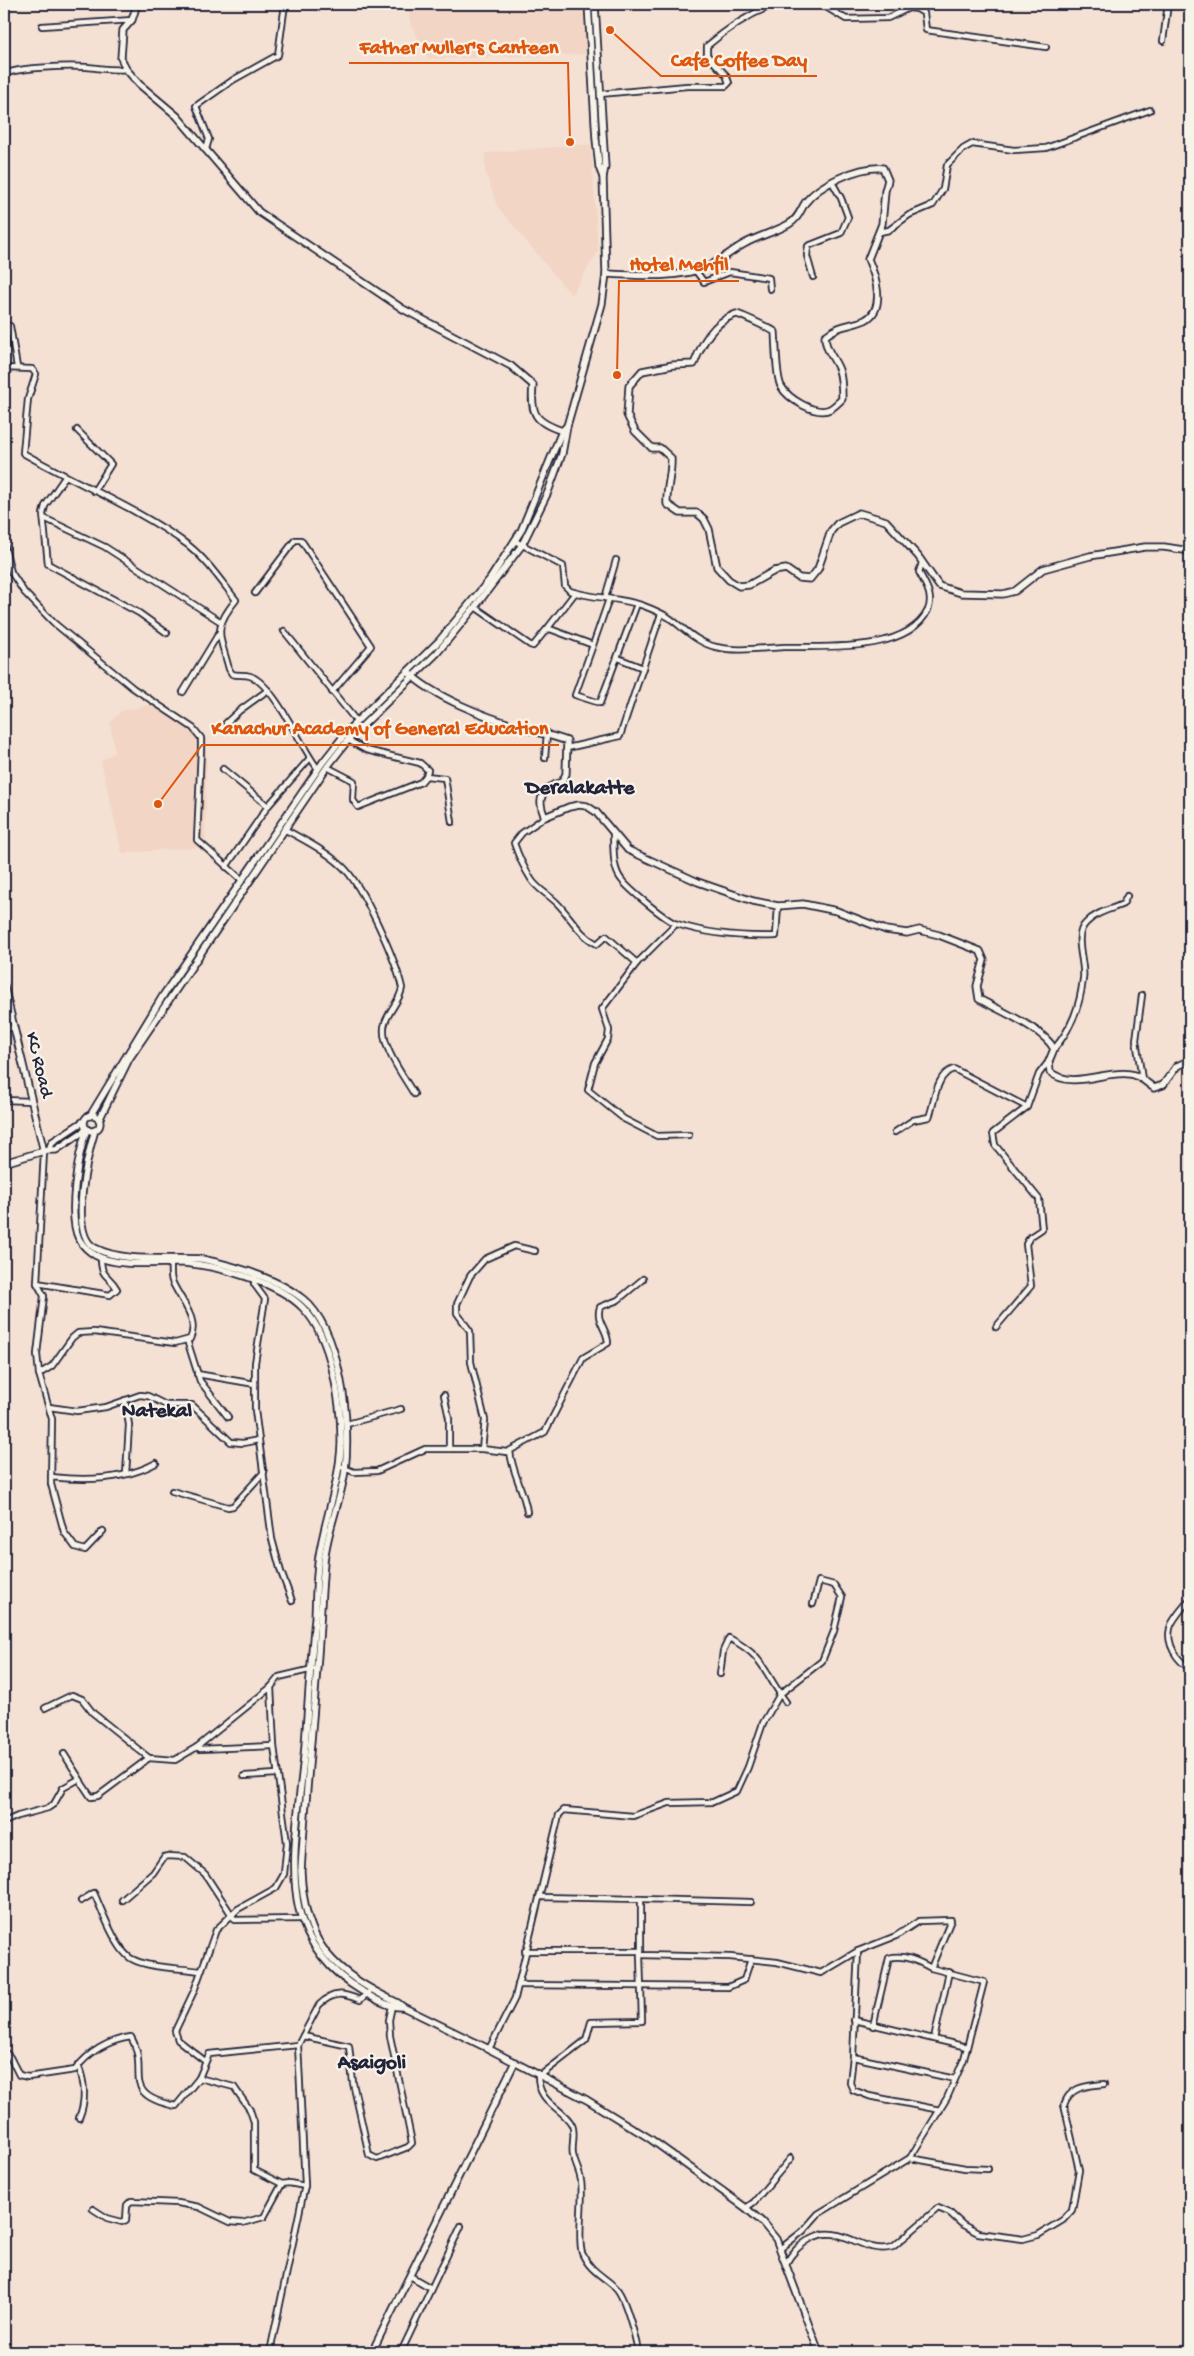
<svg xmlns="http://www.w3.org/2000/svg" width="1194" height="2356" font-family="'Gochi Hand',sans-serif">
	<style>
		.built { fill: #f2d5c4 }
		.lines { fill: none; stroke-linecap: round; stroke-linejoin: round }
		.street-casing { stroke: #22223b; stroke-width: 8 }
		.secondary-casing { stroke: #22223b; stroke-width: 9 }
		.street { stroke: #f7f3e8; stroke-width: 4.5 }
		.secondary { stroke: #f7f3e8; stroke-width: 5.5 }
		.labels { text-anchor: middle; dominant-baseline: central; stroke-width: 4.5; stroke-linejoin: round; paint-order: stroke }
		.street-label { font-size: 19px; fill: #22223b; stroke: #f7f3e8 }
		.quarter-label { font-size: 21px; font-weight: bold; fill: #22223b; stroke: #f7f3e8 }
		.leader { fill: none; stroke: #de560e; stroke-width: 2 }
		.callout-dot { fill: #de560e; stroke: #f7f3e8; stroke-width: 2 }
		.callout-label { font-size: 20px; text-anchor: middle; font-weight: bold; fill: #de560e; stroke: #f7f3e8; stroke-width: 4.5; stroke-linejoin: round; paint-order: stroke }
	</style>
	<rect width="100%" height="100%" fill="#f4e1d3"/>
	<filter id="ink" filterUnits="userSpaceOnUse"><feTurbulence type="fractalNoise" baseFrequency=".02" numOctaves="2"/><feDisplacementMap in="SourceGraphic" scale="10" xChannelSelector="R" yChannelSelector="G"/><feConvolveMatrix kernelMatrix="1 2 1 2 8 2 1 2 1" color-interpolation-filters="sRGB"/></filter>
	<g filter="url(#ink)">
		<g class="built">
			<path d="M407,4H584L586,54L428,59L420,45L416,33L411,26Z"/>
			<path d="M591,144L598,252L571,295L497,206L485,170V153Z"/>
			<path d="M159,703L207,739L205,847L122,853L101,761L115,752L110,723L121,711Z"/>
		</g>
		<g class="lines">
			<g class="street-casing">
				<g id="street">
					<path d="M821,4L846,19L888,18L909,8L917,9L924,13L926,30L1046,47"/>
					<path d="M42,26L132,20"/>
					<path d="M1163,41L1168,4"/>
					<path d="M4,74C21,67 67,66 87,67C100,68 112,71 126,69"/>
					<path d="M600,94L687,86H726L729,83L726,75L707,55V46C727,29 751,13 776,4"/>
					<path d="M206,149L209,139L196,106L233,80L278,55L285,4"/>
					<path d="M880,232L889,230L909,215L933,205L943,189L947,165L963,149L972,144L1014,150L1046,148L1150,110"/>
					<path d="M695,270L704,282L730,272L769,278L770,289"/>
					<path d="M813,277L807,256L808,246L841,233L848,217L841,198L832,182"/>
					<path d="M4,324L10,326L17,367"/>
					<path d="M4,368L32,369L36,374L28,399L23,453C77,484 138,508 188,545C207,560 221,581 236,600C212,629 220,635 229,669L232,674C238,676 244,674 250,676C274,684 301,747 318,769"/>
					<path d="M77,430L111,464L94,491"/>
					<path d="M65,477L45,506L43,514L48,564L139,613L167,633"/>
					<path d="M44,518L105,547L221,622"/>
					<path d="M515,541L563,566L565,586L570,591C593,599 621,597 644,606C652,609 661,613 668,617C684,628 697,643 716,647C737,652 762,648 784,647C823,646 907,654 928,610C934,596 925,584 919,572L922,563"/>
					<path d="M4,544L11,572L24,592L54,623L133,688L193,728L201,738V749L197,840L242,880"/>
					<path d="M1189,551L1190,538"/>
					<path d="M255,593L295,540H301L371,646L332,692"/>
					<path d="M605,598L616,560"/>
					<path d="M475,607L530,645L533,646L546,630L550,629L593,645L575,695L600,703L637,604"/>
					<path d="M547,629L575,593"/>
					<path d="M284,631L357,722"/>
					<path d="M593,645L609,599"/>
					<path d="M618,658L643,668"/>
					<path d="M183,692L219,633"/>
					<path d="M226,723L239,711L268,690"/>
					<path d="M567,748L620,736L661,614"/>
					<path d="M545,758L547,733"/>
					<path d="M327,767L354,781L353,800L358,807L421,782L426,776L428,770L420,763L366,750L348,740"/>
					<path d="M223,769L268,806L226,867"/>
					<path d="M426,776L445,778L452,822"/>
					<path d="M268,806L310,758"/>
					<path d="M545,817L522,833L514,843C518,855 524,868 531,879C537,889 548,894 557,903C571,917 579,935 597,944L606,936L637,963"/>
					<path d="M284,829C304,840 326,851 343,867C363,886 396,960 402,988C400,1001 389,1010 385,1023C378,1043 404,1077 414,1094"/>
					<path d="M613,835C614,849 612,867 621,879C628,889 667,921 677,924C708,934 744,937 776,936L778,906"/>
					<path d="M676,924L637,963L602,1009L609,1030L608,1039L595,1063L588,1090L624,1119L657,1136L689,1135"/>
					<path d="M1142,995L1136,1040L1142,1079"/>
					<path d="M4,1030L13,1027"/>
					<path d="M1054,1049C1072,1028 1080,1006 1083,979C1086,963 1072,936 1086,923C1096,912 1110,910 1123,904L1127,896"/>
					<path d="M4,1100L31,1101"/>
					<path d="M895,1132L913,1120L929,1117C935,1103 935,1074 954,1069L1027,1107"/>
					<path d="M44,1152L37,1283L44,1296L37,1354L39,1374L52,1419L51,1484L64,1532L75,1547L85,1550L103,1531"/>
					<path d="M255,1278L254,1284L265,1299L255,1363V1410L272,1539L281,1572L292,1601"/>
					<path d="M37,1283L110,1295L117,1289C109,1274 101,1279 101,1258"/>
					<path d="M996,1327L1031,1286L1026,1244L1030,1237L1042,1229L1039,1199L995,1145L993,1133L1027,1107L1039,1074L1049,1061"/>
					<path d="M187,1340L200,1381L228,1417"/>
					<path d="M39,1374L52,1366L72,1338L78,1333L94,1332L175,1343L190,1339C200,1319 180,1300 172,1281C170,1275 171,1267 171,1261"/>
					<path d="M197,1374L255,1384"/>
					<path d="M444,1395L449,1418V1449"/>
					<path d="M125,1400L129,1425L126,1474"/>
					<path d="M49,1407L77,1411L106,1407L140,1395L148,1396L166,1405H192L231,1442L243,1443L259,1440"/>
					<path d="M347,1424L401,1409"/>
					<path d="M482,1449L485,1420L471,1362L470,1331L457,1313V1304L470,1276L485,1259L514,1246L535,1251"/>
					<path d="M508,1452L510,1451C512,1473 524,1490 527,1512"/>
					<path d="M339,1466L354,1472L377,1471L425,1449H482L507,1452L545,1432L583,1358L608,1343C608,1330 595,1321 600,1307L618,1300L643,1279"/>
					<path d="M51,1477C86,1481 125,1480 156,1463"/>
					<path d="M172,1491L228,1507L233,1506L264,1472"/>
					<path d="M1190,1599C1184,1607 1172,1619 1170,1628C1166,1644 1177,1661 1190,1668"/>
					<path d="M720,1674L723,1651L729,1638C766,1657 763,1672 786,1702"/>
					<path d="M45,1708L72,1695L82,1699L93,1713L149,1758L175,1760L197,1747L271,1687L279,1677L313,1669"/>
					<path d="M197,1747L200,1749L274,1746"/>
					<path d="M64,1754L81,1781"/>
					<path d="M244,1776L277,1774"/>
					<path d="M4,1822L18,1816L48,1808L54,1804L63,1788L79,1779L91,1797L98,1796L149,1758"/>
					<path d="M539,1897L641,1899V1951"/>
					<path d="M641,1899L751,1902"/>
					<path d="M122,1900L153,1873L164,1857L168,1856L185,1857L205,1874L235,1920L302,1919"/>
					<path d="M81,1901L94,1893C101,1908 117,1952 132,1959C148,1968 181,1968 200,1971"/>
					<path d="M525,1951H641L640,1955L730,1957L777,1962L821,1973L858,1951L896,1936L919,1921L951,1920L931,1968L984,1982L964,2059L947,2098L910,2158L818,2214L803,2231L780,2249"/>
					<path d="M858,1951L853,2057L850,2083L853,2090L869,2096L940,2110"/>
					<path d="M518,1985L728,1987L744,1980L751,1959"/>
					<path d="M854,2020L967,2047"/>
					<path d="M873,2026L889,1958C904,1954 918,1961 931,1968"/>
					<path d="M303,2036L349,2046L353,2083L369,2155L377,2159L408,2147L412,2143L390,2036L389,2020L392,2006"/>
					<path d="M934,2039L949,1972"/>
					<path d="M489,2049L515,1998L559,1815L564,1810L633,1816L669,1803L713,1802L737,1791L748,1767L763,1723L780,1694L822,1661L834,1631L842,1597L834,1585L819,1581L813,1604"/>
					<path d="M4,2051L10,2057L19,2075L28,2077L75,2070C88,2052 109,2040 131,2037C151,2072 117,2094 176,2106L199,2078L209,2054L298,2045"/>
					<path d="M853,2057L955,2079"/>
					<path d="M205,2061L178,2040L175,2031L194,1991L216,1930L238,1909L276,1888L284,1874L287,1843L274,1746L271,1687"/>
					<path d="M78,2065C85,2082 86,2101 79,2118"/>
					<path d="M538,2073C537,2105 562,2106 572,2125C576,2133 571,2146 573,2155C575,2164 580,2172 581,2181C584,2200 577,2238 582,2253C589,2270 603,2276 616,2288C625,2297 636,2339 638,2352"/>
					<path d="M541,2075L586,2040L591,2022L642,2021L640,1955"/>
					<path d="M199,2078L234,2087L250,2110L254,2122V2170L282,2184"/>
					<path d="M910,2158L965,2168L988,2169"/>
					<path d="M746,2208L754,2202L791,2158"/>
					<path d="M93,2209L107,2218L122,2222L126,2220L127,2205L131,2201L178,2203L199,2207L230,2222L242,2223L264,2217L282,2184L289,2183L305,2186"/>
					<path d="M786,2264C792,2252 799,2246 810,2239C842,2221 862,2256 893,2247L938,2208L950,2213L963,2225L978,2233L1023,2239L1038,2235L1063,2220L1072,2210L1079,2170L1064,2105C1070,2086 1087,2086 1104,2084"/>
					<path d="M410,2276L431,2288"/>
					<path d="M270,2352L305,2185L298,2045L319,2005C334,1990 344,1994 360,2000L369,1992"/>
					<path d="M401,2352L461,2226"/>
				</g>
			</g>
			<g class="secondary-casing">
				<g id="secondary">
					<path d="M137,4L132,20L123,30L121,58L126,69L139,84L177,116L259,212L403,309L511,366L533,385C530,416 536,422 565,432"/>
					<path d="M588,4L596,139L599,167L603,177"/>
					<path d="M606,274C638,275 674,279 705,268C718,263 731,251 744,244C758,236 775,232 789,224C798,219 800,211 805,203C819,184 859,166 883,168L888,180L885,191L882,224L868,259C875,275 887,309 865,320C849,327 842,323 825,336C825,350 834,357 839,370C842,379 842,389 842,399C838,403 834,407 830,409C816,416 788,399 781,386C776,377 776,345 775,332C773,330 740,314 736,314C713,322 702,343 694,364L673,365L642,371L629,386L627,415L635,431L652,448H660L671,458C672,474 666,488 667,504L680,513H697L704,519L709,529L717,567L729,580L739,586L749,585L774,571L786,569L799,578L810,579L818,569L831,531L838,523L859,513L886,521L918,556L939,586L961,593L1003,594L1015,591L1043,569L1090,556L1145,547H1164L1190,551"/>
					<path d="M408,672C433,697 486,717 519,727C535,732 551,735 567,741L566,774L562,782C542,787 536,799 545,817L569,807L579,805L587,806L596,812L628,850L698,882L753,901L778,906L803,904L837,911L886,930L907,933L919,930L939,935L980,951L984,960L977,986L979,999C999,1010 1044,1029 1054,1049L1049,1061L1050,1072C1072,1090 1105,1070 1130,1074C1139,1075 1147,1083 1154,1088L1163,1085L1177,1066L1190,1060"/>
					<path d="M4,986L44,1152"/>
					<circle cx="92" cy="1123" r="8"/>
					<path d="M90,1116L164,994L323,762L350,728L439,641L490,579L521,531L562,431L567,426"/>
					<path d="M99,1120L129,1059L327,767L348,740L437,653L475,607L522,545L548,492L562,454L567,426L602,304L606,274L603,177L605,167L595,4"/>
					<path d="M84,1121L52,1142L49,1150H56L87,1129"/>
					<path d="M87,1129C78,1154 67,1216 79,1239C83,1246 88,1251 95,1255C117,1268 159,1262 184,1263C219,1266 278,1282 303,1308C332,1337 342,1406 341,1446C339,1484 325,1519 319,1556C316,1576 316,1597 315,1618C311,1660 308,1703 305,1746C301,1795 288,1861 299,1909C307,1944 331,1973 362,1991C373,1998 389,2008 403,2007"/>
					<path d="M95,1130C88,1153 68,1234 95,1248C123,1263 170,1257 202,1259C235,1266 275,1277 303,1299C341,1330 351,1424 345,1470C341,1501 327,1530 324,1562C321,1597 320,1632 317,1667C312,1735 305,1803 301,1871C304,1945 334,1972 398,2003L403,2007L489,2049L587,2100L649,2138L746,2208L762,2222L776,2239L819,2352"/>
					<path d="M4,1163L47,1150"/>
					<path d="M372,2352L515,2062"/>
				</g>
			</g>
			<use href="#street" class="street"/>
			<use href="#secondary" class="secondary"/>
		</g>
	</g>
	<g class="labels">
		<g class="street-label">
			<text transform="translate(38 1065) rotate(76)">KC Road</text>
		</g>
		<g class="quarter-label">
			<text x="580" y="789">Deralakatte</text>
			<text x="157" y="1412">Natekal</text>
			<text x="372" y="2064">Asaigoli</text>
		</g>
	</g>
	<path class="leader" d="M570 142L568 63H349M610 30L661 76H817M617 375L619 281H739M158 804L202 745H559"/>
	<g class="callout-dot">
		<circle cx="570" cy="142" r="5"/>
		<circle cx="610" cy="30" r="5"/>
		<circle cx="617" cy="375" r="5"/>
		<circle cx="158" cy="804" r="5"/>
	</g>
	<g class="callout-label">
		<text x="459" y="53">Father Muller's Canteen</text>
		<text x="739" y="66">Cafe Coffee Day</text>
		<text x="679" y="270">Hotel Mehfil</text>
		<text x="380" y="734">Kanachur Academy of General Education</text>
	</g>
	<rect width="1194" height="2356" fill="none" stroke="#f7f3e8" stroke-width="20"/>
	<rect x="10" y="10" width="1174" height="2336" fill="none" stroke="#22223b" stroke-width="2" filter="url(#ink)"/>
</svg>
